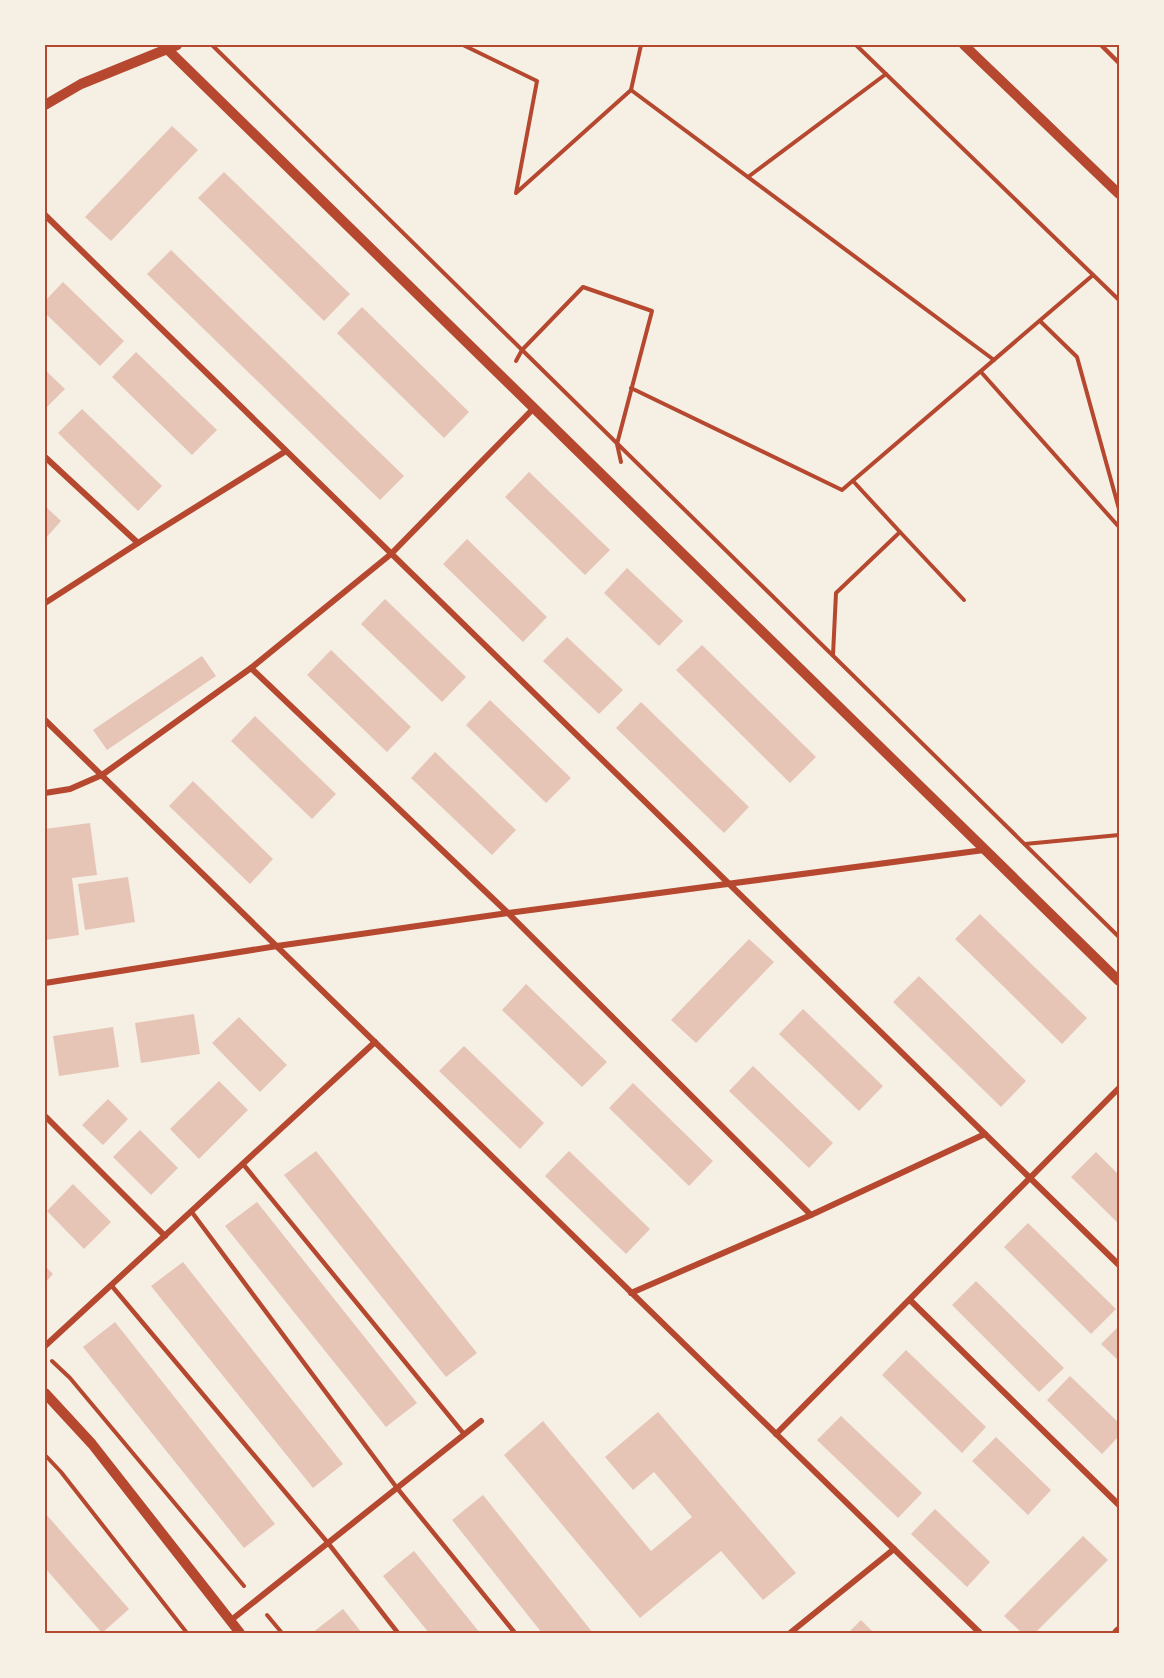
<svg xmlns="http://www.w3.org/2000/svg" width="1164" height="1678" font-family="Karla,sans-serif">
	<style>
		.building { fill: #e6c5b7 }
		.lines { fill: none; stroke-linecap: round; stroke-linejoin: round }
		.path { stroke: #b5482f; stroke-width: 4 }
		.service { stroke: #b5482f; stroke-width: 4.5 }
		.minor { stroke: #b5482f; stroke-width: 6 }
		.tertiary { stroke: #b5482f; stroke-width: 10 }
		.neatline { fill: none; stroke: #b5482f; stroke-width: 2 }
	</style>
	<rect width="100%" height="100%" fill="#f6efe4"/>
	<g class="building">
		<path d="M172,126L198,150L111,241L85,217Z"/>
		<path d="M224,172L350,294L324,321L198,198Z"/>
		<path d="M171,250L404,476L380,500L147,274Z"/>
		<path d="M63,282L124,341L100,366L45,313V301Z"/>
		<path d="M362,307L469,412L444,438L337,333Z"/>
		<path d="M136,352L217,430L192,455L112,377Z"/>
		<path d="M45,370L65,389L45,409Z"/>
		<path d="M82,409L162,486L138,511L58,433Z"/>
		<path d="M529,472L610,550L585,575L505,497Z"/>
		<path d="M45,506L61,521L45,539Z"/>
		<path d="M467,539L547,617L523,642L443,564Z"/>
		<path d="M627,568L683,621L659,646L604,593Z"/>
		<path d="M385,599L466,677L442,702L361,624Z"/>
		<path d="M567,637L623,690L599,714L543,661Z"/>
		<path d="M702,645L816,757L790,783L676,670Z"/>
		<path d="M331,650L411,727L387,752L307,675Z"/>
		<path d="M202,656L216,676L107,750L93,730Z"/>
		<path d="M490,700L571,778L546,803L466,725Z"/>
		<path d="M641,702L749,807L724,833L616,728Z"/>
		<path d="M255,716L336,794L312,819L231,741Z"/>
		<path d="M435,752L516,830L492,855L411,778Z"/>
		<path d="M193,781L273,859L250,884L169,806Z"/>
		<path d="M90,823L97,875L72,878L79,935L45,940V829Z"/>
		<path d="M128,877L135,922L85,930L78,884Z"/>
		<path d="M980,914L1087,1018L1062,1044L955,939Z"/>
		<path d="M749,939L774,962L696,1043L671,1020Z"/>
		<path d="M919,976L1026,1081L1001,1107L893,1002Z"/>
		<path d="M526,984L607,1062L582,1087L502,1010Z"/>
		<path d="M803,1009L883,1086L859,1111L779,1034Z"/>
		<path d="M194,1014L200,1054L141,1063L135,1023Z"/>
		<path d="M239,1017L287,1065L260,1092L212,1043Z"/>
		<path d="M113,1027L119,1067L59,1076L53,1036Z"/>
		<path d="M464,1046L544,1123L520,1149L439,1071Z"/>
		<path d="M753,1066L833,1143L809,1168L729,1091Z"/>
		<path d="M219,1081L248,1110L199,1159L170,1129Z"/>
		<path d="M633,1083L713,1161L689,1186L609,1108Z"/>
		<path d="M108,1099L128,1119L103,1145L82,1125Z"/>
		<path d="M140,1130L178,1168L151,1195L113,1157Z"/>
		<path d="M316,1151L477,1353L446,1377L284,1175Z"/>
		<path d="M569,1151L650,1229L626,1254L545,1176Z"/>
		<path d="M1096,1152L1119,1175V1224L1071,1177Z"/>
		<path d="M73,1184L111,1222L84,1249L47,1211Z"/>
		<path d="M257,1202L417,1403L386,1427L225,1226Z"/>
		<path d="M1028,1223L1116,1309L1091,1334L1004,1247Z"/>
		<path d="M183,1262L343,1464L313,1488L151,1286Z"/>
		<path d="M45,1266L53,1274L45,1283Z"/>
		<path d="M976,1281L1064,1368L1039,1392L952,1305Z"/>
		<path d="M115,1322L275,1524L244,1548L83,1347Z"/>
		<path d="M1119,1326V1361L1101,1344Z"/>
		<path d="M906,1350L986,1427L962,1453L882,1375Z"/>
		<path d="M1070,1376L1119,1423V1436L1102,1454L1047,1400Z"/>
		<path d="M658,1412L796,1573L763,1600L721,1551L640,1618L504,1455L543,1421L651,1551L692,1517L654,1472L633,1490L605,1457Z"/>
		<path d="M841,1416L922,1493L898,1518L817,1440Z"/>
		<path d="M996,1437L1051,1490L1028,1515L972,1461Z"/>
		<path d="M483,1495L593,1633H542L452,1520Z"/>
		<path d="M935,1509L990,1562L967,1587L911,1534Z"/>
		<path d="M45,1513L129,1609L102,1633L45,1568Z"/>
		<path d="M1083,1536L1108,1560L1035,1633H1022L1004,1616Z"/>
		<path d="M414,1551L480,1633H429L383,1576Z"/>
		<path d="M343,1609L362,1633H312Z"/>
		<path d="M861,1620L874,1633H848Z"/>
	</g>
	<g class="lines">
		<g class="path">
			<path d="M212,45L1119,937"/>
			<path d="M463,45L537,81L516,193L631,90L641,45"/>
			<path d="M856,45L1119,300"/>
			<path d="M631,90L994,360"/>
			<path d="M748,177L886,74"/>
			<path d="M1040,321L1077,357L1119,509"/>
			<path d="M516,361L522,350L583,287L652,311L617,444L621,462"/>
			<path d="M981,372L1119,527"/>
			<path d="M631,388L842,490L1093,275"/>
			<path d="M900,532L964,600"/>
			<path d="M833,655L836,593L900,532L853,481"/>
			<path d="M1025,844L1119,835"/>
			<path d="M52,1361L70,1378L244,1586"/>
			<path d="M45,1455L61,1472L187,1633"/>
			<path d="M267,1615L282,1633"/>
		</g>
		<g class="service">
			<path d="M1101,45L1119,63"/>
			<path d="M243,1164L464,1434"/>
			<path d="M191,1211L397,1488L515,1633"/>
			<path d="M111,1285L328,1543L398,1633"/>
		</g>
		<g class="minor">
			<path d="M45,215L1119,1265"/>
			<path d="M45,457L138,543"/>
			<path d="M45,603L138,543L286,451"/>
			<path d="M251,668L508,913L811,1215"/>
			<path d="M45,720L980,1633"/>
			<path d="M45,793L70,789L102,775L251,668L391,554L534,408"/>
			<path d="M45,983L277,946L508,913L984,850"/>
			<path d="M46,1117L165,1236"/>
			<path d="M631,1293L811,1215L985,1134"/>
			<path d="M910,1300L1119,1505"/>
			<path d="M45,1346L375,1042"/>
			<path d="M776,1434L1119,1088"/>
			<path d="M230,1621L481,1421"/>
			<path d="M790,1633L894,1549"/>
		</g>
		<g class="tertiary">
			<path d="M163,45L1119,981"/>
			<path d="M964,45L1119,194"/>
			<path d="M45,105L81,84L177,45"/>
			<path d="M45,1393L92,1444L240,1633"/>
			<path d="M1117,1633L1119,1631"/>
		</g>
	</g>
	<rect width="1164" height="1678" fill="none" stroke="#f6efe4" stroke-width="93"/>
	<rect x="46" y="46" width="1072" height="1586" class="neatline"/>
</svg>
